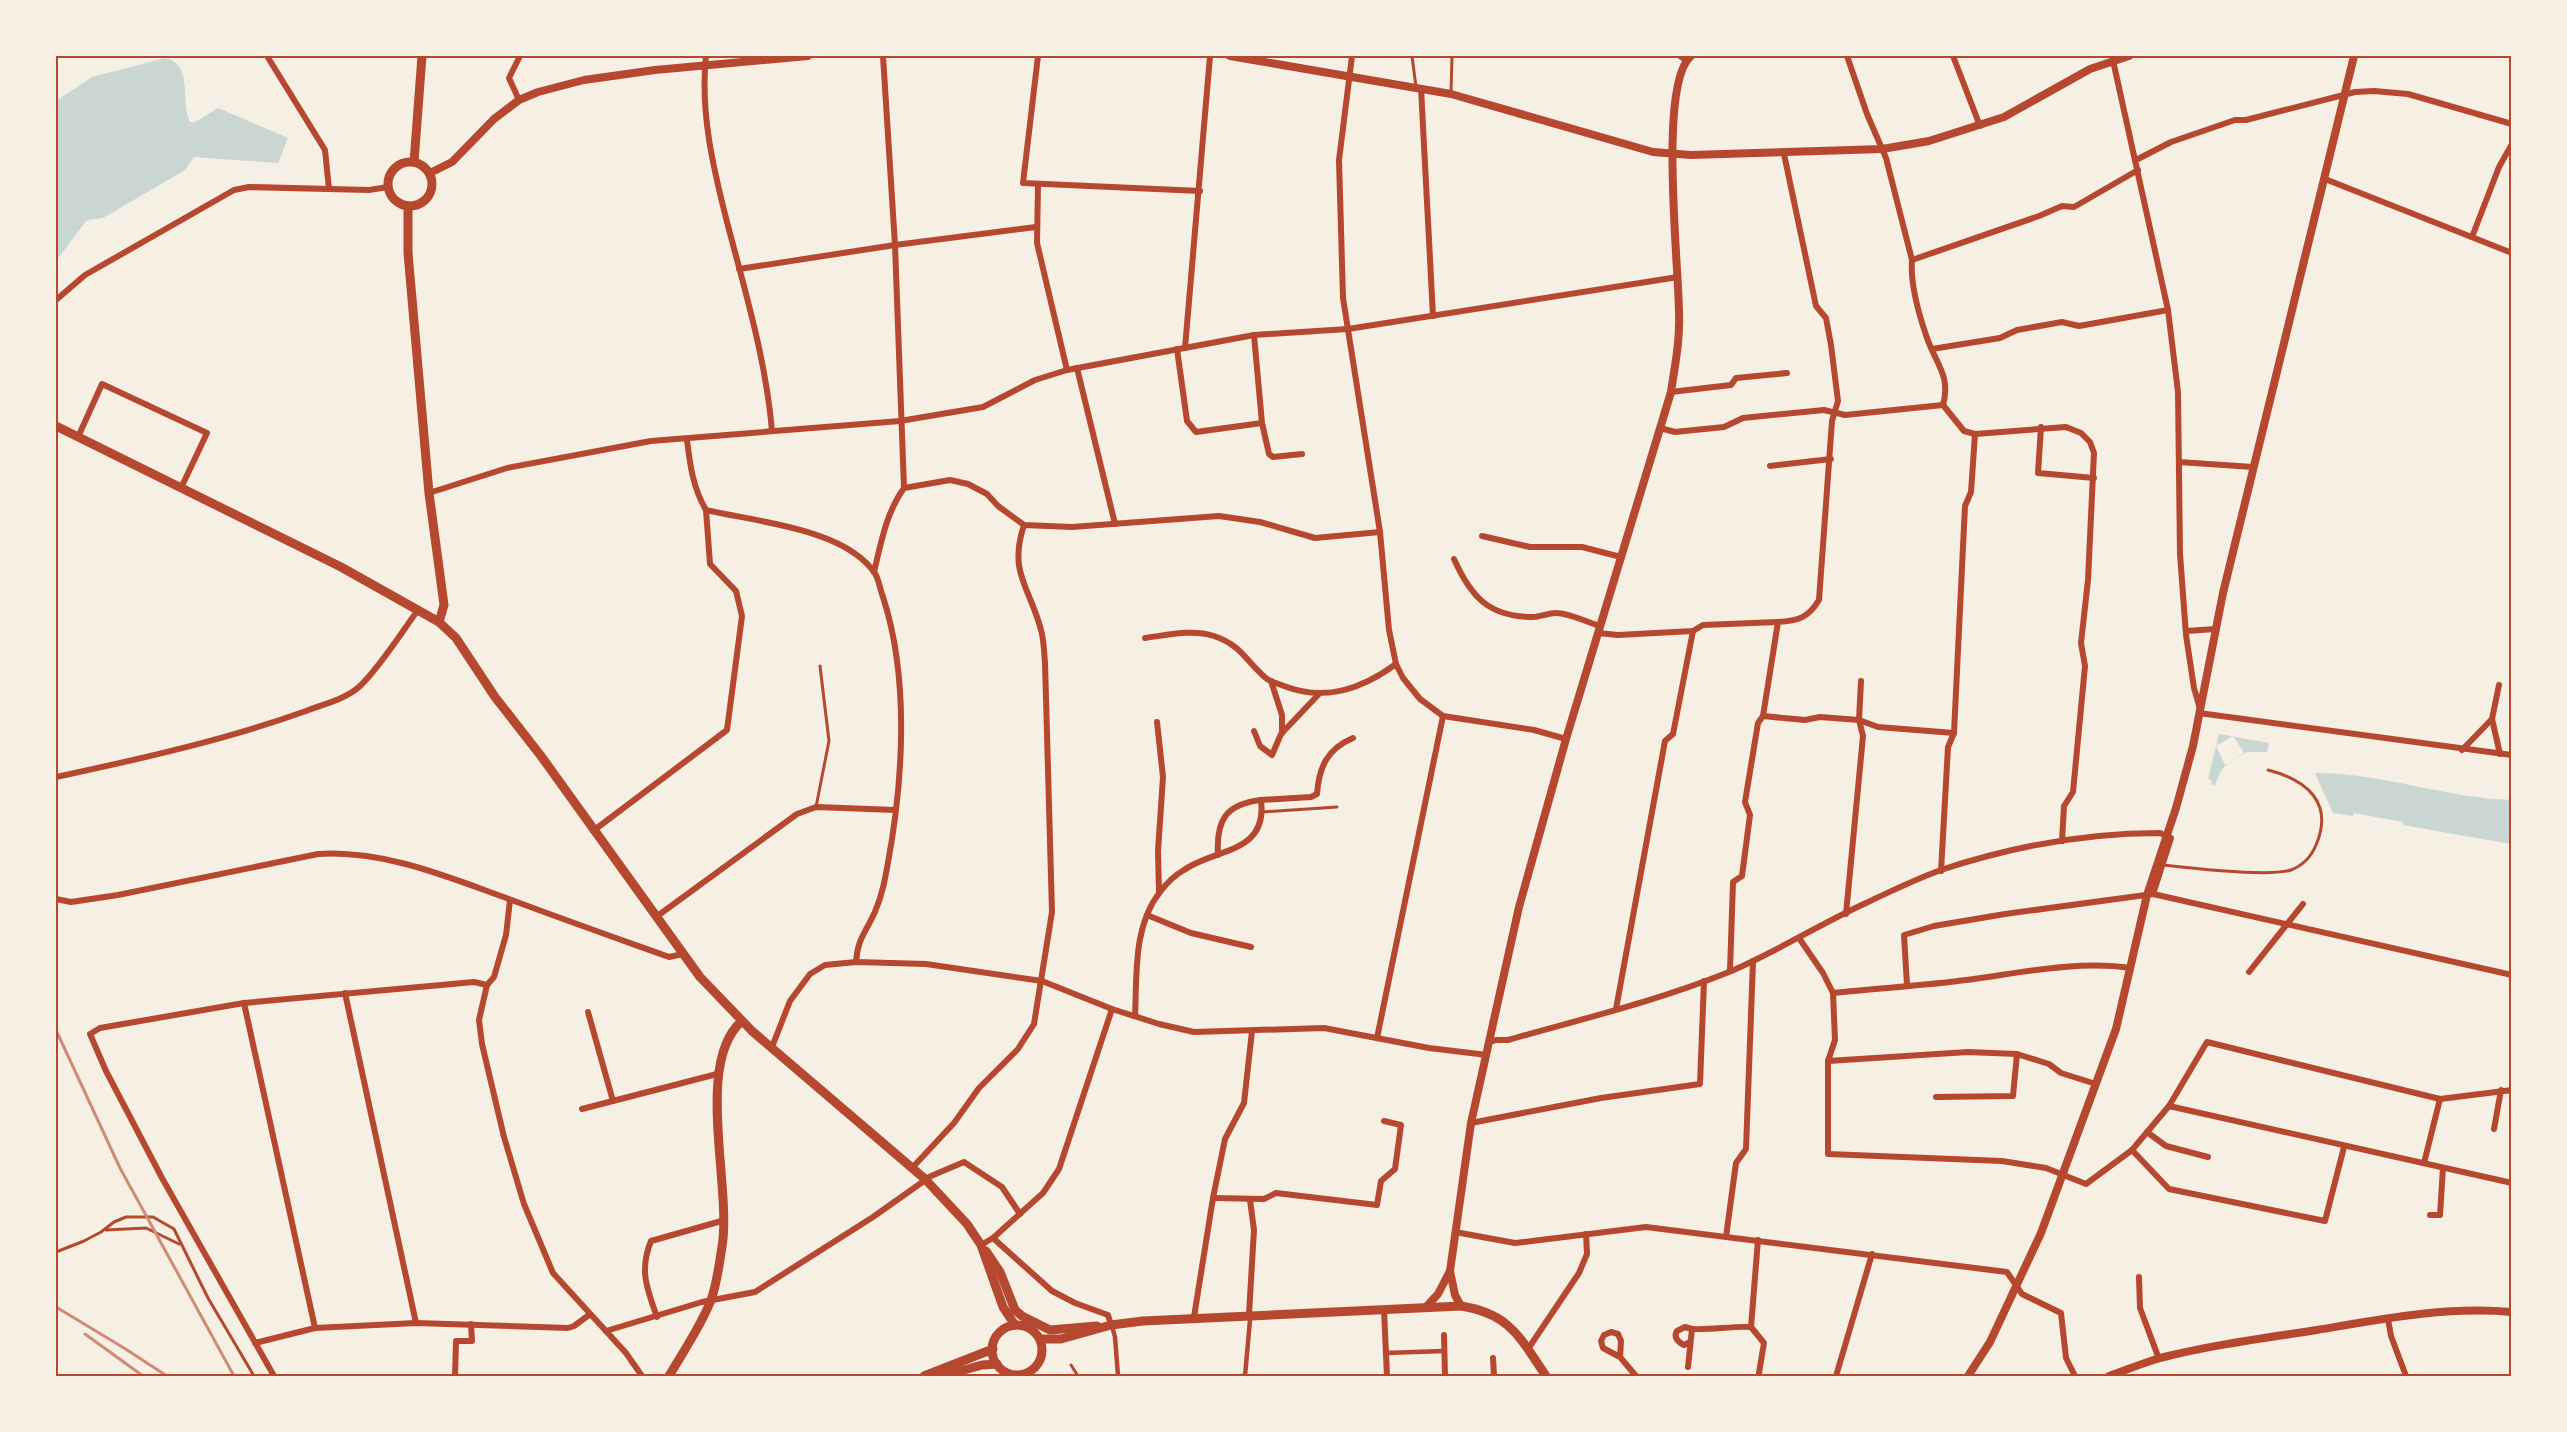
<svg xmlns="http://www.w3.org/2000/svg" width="2567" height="1432" font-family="'DM Sans',sans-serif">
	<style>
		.water { fill: #c9d6d2 }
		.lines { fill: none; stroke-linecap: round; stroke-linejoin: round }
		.service { stroke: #b5482f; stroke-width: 3 }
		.pedestrian { stroke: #b5482f; stroke-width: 4.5 }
		.minor { stroke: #b5482f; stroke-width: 6 }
		.tertiary { stroke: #b5482f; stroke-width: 8 }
		.secondary { stroke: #b5482f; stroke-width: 9 }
		.rail { stroke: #cf8b77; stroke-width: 3 }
		.neatline { fill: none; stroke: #b5482f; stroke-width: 2 }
	</style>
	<rect width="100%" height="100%" fill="#f6efe4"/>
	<g class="water">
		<path d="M165,58C194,64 180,101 190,122H195L218,108L288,138L278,163L194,157L185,170L103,218L87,220L56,261V101L92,77Z"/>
		<path d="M2219,734L2269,743L2267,752H2247L2229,762L2244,753L2234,737H2231L2216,746L2225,765L2228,762L2221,771L2215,785L2211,784L2212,780L2208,779Z"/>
		<path d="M2315,773C2382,773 2445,798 2511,800V844L2403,825V822L2354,813L2353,816L2333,813Z"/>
	</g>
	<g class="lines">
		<g class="service">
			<path d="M1412,56L1416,87"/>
			<path d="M1451,93L1452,56"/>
			<path d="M816,807L829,741L820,666"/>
			<path d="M1262,812L1337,807"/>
			<path d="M2163,865C2189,868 2270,877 2291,870C2304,865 2311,857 2316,845C2334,803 2307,780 2268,770"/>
			<path d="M106,1230L146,1228L179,1244"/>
			<path d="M56,1252L84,1241L101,1232L114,1222L126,1217H153L174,1229L208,1298L254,1376"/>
			<path d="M1071,1365L1078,1376"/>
		</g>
		<g class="pedestrian">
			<path d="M1112,1326L1115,1337L1118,1376"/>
			<path d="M1386,1353L1444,1351"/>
			<path d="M1241,1376H1245L1250,1320"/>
		</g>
		<g class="minor">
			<path d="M267,56L325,150L329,189"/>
			<path d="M706,56C700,112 713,167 727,222C745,291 766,360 772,431"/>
			<path d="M883,56L895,245L904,488"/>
			<path d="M1038,56L1023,183L1200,191"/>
			<path d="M1352,56L1339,160L1343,298L1380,532L1389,630L1396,664L1403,678L1420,699L1443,716L1534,730L1566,739"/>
			<path d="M1680,56L1686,60"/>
			<path d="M1847,56L1867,114L1886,158L1912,260C1910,285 1919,315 1927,338C1936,364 1951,376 1943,405"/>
			<path d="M1953,56L1980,126"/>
			<path d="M2112,56L2168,310L2178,392L2180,554L2186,635L2194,688L2200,709"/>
			<path d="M1421,88L1433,316"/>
			<path d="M519,100L509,78L520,56"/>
			<path d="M2136,160L2171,142L2235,120H2246L2355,92L2374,91L2408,94L2512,124"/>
			<path d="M2325,179L2512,253"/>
			<path d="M1038,185L1037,243L1067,370"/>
			<path d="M2472,237L2499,167L2512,144"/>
			<path d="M1912,260L2039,216L2062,206L2074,207L2138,170"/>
			<path d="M739,269L895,245L1036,227"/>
			<path d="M56,300L85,275L234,190L249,187L369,190L388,187"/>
			<path d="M1185,348L1210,56"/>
			<path d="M1177,349L1187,421L1196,432L1262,423L1254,335"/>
			<path d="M1932,349L2000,338L2017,330L2062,322L2079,326L2168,310"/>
			<path d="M1077,368L1115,524"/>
			<path d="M1671,392L1731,385L1736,378L1787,373"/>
			<path d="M1262,423L1269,454L1273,457L1302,454"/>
			<path d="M2041,427L2038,473L2094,478"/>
			<path d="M1660,428L1675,432L1724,427L1743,418L1824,410L1845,415L1943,405L1964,431L1975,434L2066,427L2081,433L2090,442L2094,453L2088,580L2081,643L2085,666L2073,792L2064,806L2062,841"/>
			<path d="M78,437L102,384L207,433L181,488"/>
			<path d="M687,440C690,465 693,488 706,510C750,520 817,527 854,553C860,557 869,565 874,572C879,578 880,590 883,597C910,680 903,784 887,868C884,887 878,908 869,924C861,938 857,946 856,962"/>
			<path d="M2179,462L2253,467"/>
			<path d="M1770,466L1831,459"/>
			<path d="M429,493L507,468L651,441L900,421L983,407L1035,380L1067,370L1254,335L1348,329L1678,277"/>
			<path d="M1482,536L1530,547H1582L1621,557"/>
			<path d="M1454,559C1471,597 1489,617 1533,617C1540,617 1548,613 1556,613C1570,613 1586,622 1600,626"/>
			<path d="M874,572C881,543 886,513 904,488L950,480L968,484L987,494L998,506L1024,525L1072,527L1219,516L1260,522L1315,538L1380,532"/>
			<path d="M2186,631L2216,629"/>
			<path d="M1598,633L1618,635L1693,631L1703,625L1778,622"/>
			<path d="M1145,638C1168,635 1192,629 1214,636C1243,646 1246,662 1267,679C1272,682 1279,684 1284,686C1325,702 1362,689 1396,664"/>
			<path d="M1271,681L1282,715V733"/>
			<path d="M2199,713L2512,755"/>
			<path d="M1763,716L1805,720L1820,717L1859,720L1878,727L1954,733"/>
			<path d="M2492,719L2500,754"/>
			<path d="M1157,722L1163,777L1158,851L1159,893"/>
			<path d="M1254,731L1260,746L1272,755L1281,734L1318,695"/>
			<path d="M2462,750L2492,719L2499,685"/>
			<path d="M56,777C140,759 225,740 306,711C324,704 346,699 360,686C380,667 401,633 418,610"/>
			<path d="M1261,800L1311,797L1317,794C1319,767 1327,749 1353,738"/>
			<path d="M593,831L727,730L742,616L736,591L710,564L706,510"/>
			<path d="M1941,871L1948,747L1954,733L1965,506L1971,492L1975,434"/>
			<path d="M56,899L71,902L118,895L318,854C385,850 448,877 509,899C562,919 616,938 669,957L683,954"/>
			<path d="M510,900L506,935L494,977L487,985L479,1020L482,1044L504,1137L524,1204L553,1273L626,1353L642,1376"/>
			<path d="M1846,914L1863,736L1859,720L1861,681"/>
			<path d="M1147,915L1191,933L1251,947"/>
			<path d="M656,917L797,814L816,807L896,810"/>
			<path d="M1799,938L1823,973L1833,993L1835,1040L1828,1061V1154L2002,1161L2046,1168L2086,1184L2132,1150L2169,1106L2207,1042L2440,1099L2512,1090"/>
			<path d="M1730,971L1733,882L1742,876L1750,815L1745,802L1758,723L1763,716L1778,622C1798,621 1808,618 1819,600L1832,421L1838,401L1831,345L1826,318L1816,306L1784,154"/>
			<path d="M2249,972L2303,904"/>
			<path d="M1907,985L1904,935L1934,926L2005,914L2153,894L2512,975"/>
			<path d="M345,993L416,1323"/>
			<path d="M1833,993C1877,988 1922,986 1966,980C2020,973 2077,960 2131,968"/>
			<path d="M244,1003L315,1328"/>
			<path d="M1616,1009L1665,741L1673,734L1693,631"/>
			<path d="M588,1012L613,1101"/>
			<path d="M1135,1016C1137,975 1133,926 1160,892C1166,884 1175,875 1184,870C1215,848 1268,854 1261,800C1225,804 1216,821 1218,855"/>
			<path d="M1377,1038L1443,716"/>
			<path d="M1490,1042L1496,1040H1508C1582,1019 1657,1001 1729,972C1776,952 1820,924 1866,903C1891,891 1916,879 1941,870C2010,847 2087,833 2160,833L2171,838L2153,894"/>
			<path d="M772,1047L790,1001L810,974L825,965L856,962L926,964L1042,981L1112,1009L1159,1024L1194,1032L1324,1028L1429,1048L1487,1055"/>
			<path d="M1828,1061L1968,1052L2017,1054L2049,1064L2061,1073L2096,1084"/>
			<path d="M1936,1097L2013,1096L2017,1054"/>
			<path d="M2169,1106L2512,1183"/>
			<path d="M582,1109L717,1074"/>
			<path d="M1471,1123L1601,1098L1700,1084L1704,981"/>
			<path d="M2494,1129L2501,1090"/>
			<path d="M2147,1132L2166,1146L2208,1157"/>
			<path d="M2132,1150L2169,1189L2325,1221L2344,1147"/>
			<path d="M2424,1163L2440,1099"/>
			<path d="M912,1168L954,1123L979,1088L1018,1049L1034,1024L1052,912L1045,663C1044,652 1044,640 1041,630C1030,587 1008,573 1024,525"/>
			<path d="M1213,1198L1264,1199L1276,1193L1377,1205L1381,1181L1395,1169L1401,1125L1384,1121"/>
			<path d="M2430,1215H2440L2443,1168"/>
			<path d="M1455,1232L1515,1243L1646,1227L2007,1272L2022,1294L2061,1313L2066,1358L2075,1376"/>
			<path d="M1726,1237L1736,1163L1746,1149L1753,961"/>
			<path d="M993,1238L1052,1291L1075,1303L1108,1315L1111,1325"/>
			<path d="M1758,1240L1751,1327L1764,1343L1759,1373"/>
			<path d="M981,1245L993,1238L1043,1193L1059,1169L1112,1009"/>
			<path d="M2139,1277L2140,1308L2159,1359"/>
			<path d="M1384,1310L1387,1376"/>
			<path d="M1249,1314L1254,1230L1250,1200"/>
			<path d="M657,1317C647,1289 639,1270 651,1241L725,1220"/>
			<path d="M1194,1317L1213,1198L1225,1139L1244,1103L1252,1031"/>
			<path d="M2388,1319L2391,1336L2406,1376"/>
			<path d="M1692,1329C1712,1330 1731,1326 1751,1327"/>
			<path d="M606,1331L702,1302L755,1292L873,1217L931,1176L964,1162L1002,1187L1020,1214"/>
			<path d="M1444,1335L1445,1376"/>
			<path d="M255,1343L315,1328L416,1323L568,1328L574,1326L589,1315"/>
			<path d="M1528,1349L1579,1273L1587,1254L1586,1234"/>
			<path d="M1620,1357L1621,1341L1618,1334L1611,1332L1604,1335L1601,1341L1603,1348L1620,1357L1636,1376"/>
			<path d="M1493,1358L1494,1376"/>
			<path d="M1688,1367L1692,1329L1685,1327L1677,1331C1673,1337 1678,1342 1684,1345L1690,1342"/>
			<path d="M1021,1374L1022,1376"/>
			<path d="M274,1376L162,1178L106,1071L90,1034L100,1028L244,1003L474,982L487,985"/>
			<path d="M455,1376L456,1341H472L471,1324"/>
			<path d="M1836,1376L1872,1254"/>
		</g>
		<g class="tertiary">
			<path d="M1230,56L1451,94L1653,152L1691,155L1882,149L1929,141L2004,117L2090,69L2129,56"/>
			<path d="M430,173L452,162L494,119L519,100L538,92L584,80L655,70L808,56"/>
			<path d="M1450,1271L1455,1295L1461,1306"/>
			<path d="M1426,1307L1438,1294L1450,1271L1471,1123L1519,907L1566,739L1671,392C1675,365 1680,341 1679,314C1679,265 1658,84 1691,56"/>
			<path d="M1968,1376L1990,1342L2041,1233L2116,1029L2147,895L2176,808L2193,746L2223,593L2354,56"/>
			<path d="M2109,1376C2126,1370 2143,1363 2160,1358C2211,1345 2265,1338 2317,1330C2381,1319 2446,1306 2512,1312"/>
		</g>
		<g class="secondary">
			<circle cx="410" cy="184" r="22"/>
			<path d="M414,162L422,56"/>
			<path d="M408,206V253L429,493L444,605L439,622"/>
			<path d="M56,426L341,567L439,622L456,638L495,697L541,756L700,977L752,1031L925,1179L967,1224L981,1245L1003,1307L1015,1325"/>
			<path d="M986,1251L1000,1272L1015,1310L1022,1316L1050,1330L1097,1326"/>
			<circle cx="1017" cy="1350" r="25"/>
			<path d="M1040,1339H1061L1111,1325L1143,1321L1461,1306C1511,1314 1520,1338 1546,1376"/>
			<path d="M669,1376C683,1352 701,1326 711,1300C717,1284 719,1264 722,1247C732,1186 694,1062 742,1021"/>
			<path d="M924,1376L993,1349"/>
			<path d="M942,1376L982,1365L997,1364"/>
		</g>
		<g class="rail">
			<path d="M56,1030L120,1168L234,1376"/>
			<path d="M56,1307L124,1348L167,1376"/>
			<path d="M85,1334L143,1376"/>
		</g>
	</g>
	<rect width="2567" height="1432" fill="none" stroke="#f6efe4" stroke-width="114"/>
	<rect x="57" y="57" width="2453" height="1318" class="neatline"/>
</svg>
